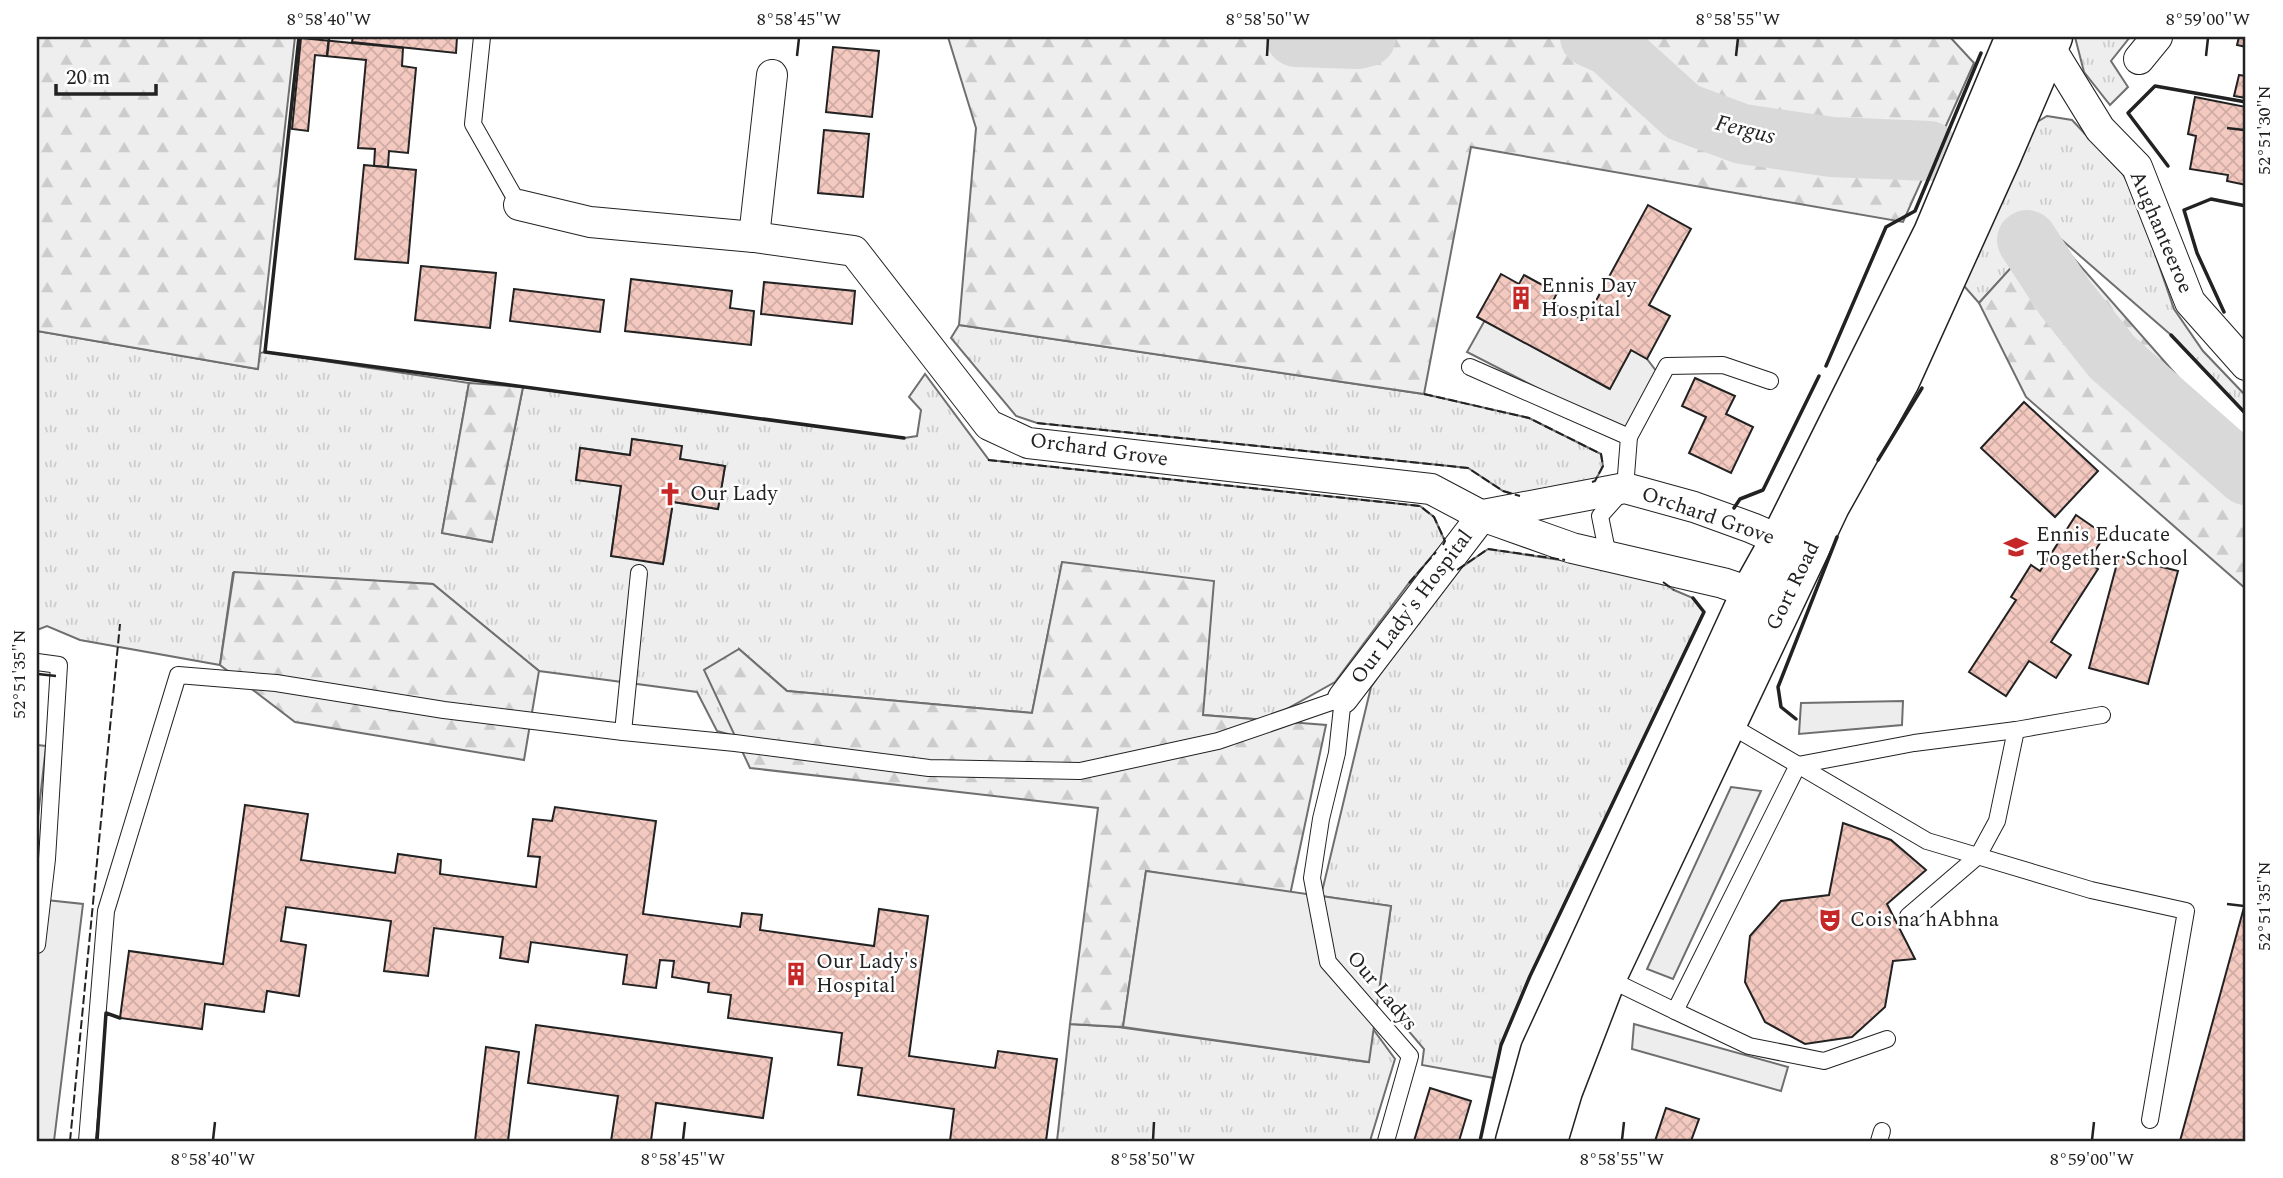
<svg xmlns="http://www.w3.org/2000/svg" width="2283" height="1178" font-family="Spectral,serif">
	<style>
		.grass { fill: url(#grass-tufts); stroke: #6f6f6f; stroke-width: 2; fill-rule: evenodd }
		.forest { fill: url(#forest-firs); stroke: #6f6f6f; stroke-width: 2 }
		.parking { fill: #ededed; stroke: #6f6f6f; stroke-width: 2 }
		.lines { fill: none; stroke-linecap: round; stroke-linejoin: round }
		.river { stroke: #d9d9d9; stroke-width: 60 }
		.building { fill: url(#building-cross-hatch); stroke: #222; stroke-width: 2 }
		.service-casing { stroke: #222; stroke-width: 18 }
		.minor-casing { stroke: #222; stroke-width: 32 }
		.secondary-casing { stroke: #222; stroke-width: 41 }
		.service { stroke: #fff; stroke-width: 16 }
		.minor { stroke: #fff; stroke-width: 30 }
		.secondary { stroke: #fff; stroke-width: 38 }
		.fence { stroke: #222; stroke-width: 2; stroke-dasharray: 9 3.5; stroke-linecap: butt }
		.wall { stroke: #222; stroke-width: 3.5 }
		.ticks { fill: none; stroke: #222; stroke-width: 2.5 }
		.labels { text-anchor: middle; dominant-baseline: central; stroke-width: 5; stroke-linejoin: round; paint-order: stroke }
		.street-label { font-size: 21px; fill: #222; stroke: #fff }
		.poi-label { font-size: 21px; fill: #222; stroke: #fff; text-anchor: start }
		.water-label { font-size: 23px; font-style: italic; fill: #222; stroke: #fff }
		.neatline { fill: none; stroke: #222; stroke-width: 2.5 }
		.ticks-label { font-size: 18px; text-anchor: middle; fill: #222 }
	</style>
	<defs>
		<pattern id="grass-tufts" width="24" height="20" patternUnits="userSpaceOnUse" patternTransform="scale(1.75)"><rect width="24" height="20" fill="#eee"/><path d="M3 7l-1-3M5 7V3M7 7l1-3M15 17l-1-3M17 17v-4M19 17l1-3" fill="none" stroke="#ccc"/></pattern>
		<pattern id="forest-firs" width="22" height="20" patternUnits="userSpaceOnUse" patternTransform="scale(1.75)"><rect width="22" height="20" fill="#eee"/><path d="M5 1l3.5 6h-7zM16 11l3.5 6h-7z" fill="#ccc"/></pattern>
		<pattern id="building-cross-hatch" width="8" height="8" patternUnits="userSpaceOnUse" patternTransform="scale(1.75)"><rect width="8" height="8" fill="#f3c9c0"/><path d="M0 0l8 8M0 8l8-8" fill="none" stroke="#d0aca5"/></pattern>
	</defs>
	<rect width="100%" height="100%" fill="#fff"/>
	<g class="grass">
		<path d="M2075,37H2130L2111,61L2128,87L2110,105L2084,72Z"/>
		<path d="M2047,116L2072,120L2123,174L2137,201L2174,309L2203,351L2246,396V414L2171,335L2048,228L1979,303L1957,278L2024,130Z"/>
		<path d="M959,325L1424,394L1529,418L1601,454L1603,466L1595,481L1523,497L1503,491L1468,468L1037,423L1016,416L951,338Z"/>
		<path d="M37,331L257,369L260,353L265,352L469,383L442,533L492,542L523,387L904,438L917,436L921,410L909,397L925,374L989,460L1420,506L1434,517L1445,541L1409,583L1335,682L1267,720L1203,715L1062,563L1032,713L787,691L739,649L735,736L717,731L697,692L539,671L433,584L233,573L220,665L80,640L47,626L37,630ZM633,439L681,446L680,459L725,466L718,509L673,502L664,561L611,556L621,486L576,479L581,448L630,455Z"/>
		<path d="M1488,549L1651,574L1674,590L1693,598L1704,612L1530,976L1501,1045L1494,1078L1422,1065L1424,1049L1378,995L1391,906L1321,896L1371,687L1432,599L1452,574Z"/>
		<path d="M1070,1024L1118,1027L1368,1062L1373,1029L1395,1059L1370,1141H1057Z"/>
	</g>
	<g class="forest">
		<path d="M37,37H295L258,369L37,331Z"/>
		<path d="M948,37H1950L1974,63L1903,222L1471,147L1424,394L959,325L976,128Z"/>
		<path d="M2047,228L2208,411L2246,440V589L2026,397L1979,303Z"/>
		<path d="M469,383L523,387L492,542L442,533Z"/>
		<path d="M1062,562L1214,581L1203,715L1326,725L1290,895L1146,871L1123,1027L1070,1024L1098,808L750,768L704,670L739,649L787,691L1032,713Z"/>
		<path d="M234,572L433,584L539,671L524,760L295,722L220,665Z"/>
	</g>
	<g class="parking">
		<path d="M1485,320L1609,389L1631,350L1647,359L1657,372L1624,432L1467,352Z"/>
		<path d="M1903,701L1902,725L1799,734L1801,703Z"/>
		<path d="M37,745L46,746L37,826Z"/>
		<path d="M1731,787L1761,791L1673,979L1647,969Z"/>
		<path d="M1146,871L1391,906L1369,1062L1123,1027Z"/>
		<path d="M37,899L83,904L54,1141H37Z"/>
		<path d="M1634,1024L1788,1067L1781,1091L1632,1049Z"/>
	</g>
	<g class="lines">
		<g class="river">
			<path d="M1296,37L1358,39L1366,37"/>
			<path d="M1590,37L1610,46L1683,112L1742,134L1832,147L1929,151"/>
			<path d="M2027,240L2065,298L2112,357L2246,475"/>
		</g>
	</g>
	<g class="building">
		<path d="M353,37H457L456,53L352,42Z"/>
		<path d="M2239,37H2246V47L2237,45Z"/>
		<path d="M301,38L403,48L402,66L416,68L408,153L389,151L388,167L374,166L375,149L358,148L366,60L315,55L308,131L292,129Z"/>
		<path d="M833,47L879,51L872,117L826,112Z"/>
		<path d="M2239,75L2246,76V98L2234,96Z"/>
		<path d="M2195,97L2246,107V185L2227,181L2228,175L2190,169L2196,136L2188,134Z"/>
		<path d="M824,130L869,134L863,197L818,193Z"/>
		<path d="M364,165L416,170L408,263L355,259Z"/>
		<path d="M1648,205L1691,229L1649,305L1670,316L1647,359L1631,350L1610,389L1477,317L1501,274L1519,284L1524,275L1557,293L1552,303L1585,321Z"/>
		<path d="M421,266L496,273L490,328L415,320Z"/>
		<path d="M631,279L732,291L730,308L754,311L751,345L625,331Z"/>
		<path d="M764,282L855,291L852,324L761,314Z"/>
		<path d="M514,289L604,300L600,332L510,321Z"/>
		<path d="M1695,378L1735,396L1726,414L1753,427L1731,473L1689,453L1706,417L1682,406Z"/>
		<path d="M2024,402L2098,471L2055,517L1981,448Z"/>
		<path d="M632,439L682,446L680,459L725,466L718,509L673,502L663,564L611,556L621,486L576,480L580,448L630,455Z"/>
		<path d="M2076,515L2105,535L2088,562L2098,569L2051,642L2071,655L2056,678L2029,661L2006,696L1969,672L2016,600L2011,597L2031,565L2040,571Z"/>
		<path d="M2119,556L2178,571L2148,684L2089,668Z"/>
		<path d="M245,805L308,814L301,860L395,873L398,854L441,860L440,874L536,887L540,857L528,856L533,819L552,821L555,807L656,821L643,914L740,927L742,913L762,915L760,930L874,946L879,909L928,916L909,1056L995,1068L998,1051L1057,1059L1046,1141H950L954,1109L858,1095L862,1068L838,1065L842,1033L728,1018L731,995L708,992L709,983L672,977L674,961L660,960L656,988L623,984L627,955L531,942L528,962L500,958L503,937L434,928L428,976L384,971L391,921L286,907L281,941L306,945L299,996L267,991L264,1012L205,1004L202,1029L120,1018L129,951L223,964Z"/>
		<path d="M1843,823L1891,840L1926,870L1887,904L1915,959L1893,961L1885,1007L1852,1037L1805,1044L1765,1022L1745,982L1750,936L1781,901L1829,895Z"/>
		<path d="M2246,900V1141H2180Z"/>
		<path d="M536,1025L772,1058L763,1118L656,1103L651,1141H611L618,1096L528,1083Z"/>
		<path d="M486,1047L519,1052L508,1141H475Z"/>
		<path d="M1430,1088L1471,1101L1459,1141H1414Z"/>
		<path d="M1666,1108L1699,1119L1691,1141H1655Z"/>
	</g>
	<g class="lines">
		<g class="service-casing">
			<g id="service">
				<path d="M482,37L473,124L519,205"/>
				<path d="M1470,367L1629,437"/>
				<path d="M1608,556L1600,516L1625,488L1629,437L1667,366L1723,365L1770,381"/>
				<path d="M37,662L59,665L47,859L37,945"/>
				<path d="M623,732L639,573"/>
				<path d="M1798,765L1927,841L2091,890L2186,911L2150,1120"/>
				<path d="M1798,765L1914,743L2016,730L2102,715"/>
				<path d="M1908,916L1978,856L1997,821L2016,730"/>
				<path d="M1607,978L1675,1011L1798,765L1728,724"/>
				<path d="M1675,1011L1749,1046L1824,1061L1887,1039"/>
				<path d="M87,1141L106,911L178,675L276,683L444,710L623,732L735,743L929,768L1080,771L1218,741L1343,698L1337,753L1321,819L1312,878L1328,962L1410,1056L1386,1141"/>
				<path d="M1879,1141L1882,1131"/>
			</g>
		</g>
		<g class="minor-casing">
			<g id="minor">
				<path d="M2035,41L2049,46L2100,129L2137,167L2190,302L2246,365"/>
				<path d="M2139,59L2157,37"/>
				<path d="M772,75L754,237L854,251L989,425L1028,443L1431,489L1482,516L1572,548L1723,583L1770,599"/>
				<path d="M519,205L590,222L754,237"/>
				<path d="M1483,515L1625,488L1694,507L1752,528L1798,548"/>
				<path d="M1343,698L1482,516"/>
			</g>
		</g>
		<g class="secondary-casing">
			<g id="secondary">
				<path d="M1515,1141L1540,1051L1751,592L1780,540L1933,233L2015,37"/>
				<path d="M1548,1141L1563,1091L1607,977L1830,506L1900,381L2001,158L2053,37"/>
			</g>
		</g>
		<use href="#service" class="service"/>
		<use href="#minor" class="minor"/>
		<use href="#secondary" class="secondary"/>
		<g class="fence">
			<path d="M1424,394L1529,418L1601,454L1603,466L1595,481L1592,482"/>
			<path d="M1037,423L1468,468L1503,491L1520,496"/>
			<path d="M988,460L1420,506L1434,517L1445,541L1443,545"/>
			<path d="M1457,570L1488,549L1565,560"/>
			<path d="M1663,582L1674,590"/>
			<path d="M1409,583L1436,552"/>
			<path d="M70,1141L120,624"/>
		</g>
		<g class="wall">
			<path d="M299,37L265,352L904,438"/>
			<path d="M2168,166L2128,113L2155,86L2246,102"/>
			<path d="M2224,312L2197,253L2184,210L2211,199L2246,206"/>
			<path d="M2245,334L2246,333"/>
			<path d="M2171,335L2246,414"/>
			<path d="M1826,366L1886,227L1915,211L1981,53"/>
			<path d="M1878,460L1922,388"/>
			<path d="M1734,508L1740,499L1763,490L1819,376"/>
			<path d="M1796,719L1781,707L1778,687L1837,537"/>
			<path d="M97,1141L106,1013L120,1018"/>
			<path d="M1480,1141L1501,1045L1530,976L1704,612L1693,598"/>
		</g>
	</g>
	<path class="ticks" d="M327,56L329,38M797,56L799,38M1267,56L1268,38M1736,56L1738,38M2206,56L2208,38M2227,128L2244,130M38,674L56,676M2227,904L2244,906M213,1140L215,1122M683,1140L685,1122M1153,1140L1154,1122M1622,1140L1624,1122M2092,1140L2094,1122"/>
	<defs>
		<g id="building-bare" transform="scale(1.89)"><path d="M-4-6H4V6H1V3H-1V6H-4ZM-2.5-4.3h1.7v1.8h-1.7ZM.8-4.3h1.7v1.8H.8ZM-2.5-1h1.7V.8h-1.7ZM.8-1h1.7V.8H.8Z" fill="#c62828" stroke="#fff" stroke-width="2.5" paint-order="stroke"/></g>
		<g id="church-bare" transform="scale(1.89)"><path d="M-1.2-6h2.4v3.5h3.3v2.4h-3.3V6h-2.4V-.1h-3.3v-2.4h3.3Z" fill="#c62828" stroke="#fff" stroke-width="2.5" paint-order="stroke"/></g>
		<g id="school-bare" transform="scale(1.89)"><path d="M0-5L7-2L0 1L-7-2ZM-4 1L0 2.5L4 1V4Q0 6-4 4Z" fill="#c62828" stroke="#fff" stroke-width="2.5" paint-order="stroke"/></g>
		<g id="theatre-bare" transform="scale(1.89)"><path d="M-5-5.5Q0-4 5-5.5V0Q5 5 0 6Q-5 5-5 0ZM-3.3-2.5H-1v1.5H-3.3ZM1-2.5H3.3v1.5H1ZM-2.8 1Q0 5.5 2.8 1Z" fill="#c62828" stroke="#fff" stroke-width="2.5" paint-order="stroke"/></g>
	</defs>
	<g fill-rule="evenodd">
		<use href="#building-bare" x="1521" y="298"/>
		<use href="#church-bare" x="670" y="494"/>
		<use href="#school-bare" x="2016" y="547"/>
		<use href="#theatre-bare" x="1830" y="920"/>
		<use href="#building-bare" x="796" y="974"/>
	</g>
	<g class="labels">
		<g class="street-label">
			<text transform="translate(2161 232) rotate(67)">Aughanteeroe</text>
			<text transform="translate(1099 450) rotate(8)">Orchard Grove</text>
			<text transform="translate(1708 516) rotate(19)">Orchard Grove</text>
			<text transform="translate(1793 586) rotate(-64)">Gort Road</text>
			<text transform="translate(1412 607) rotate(-53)">Our Lady's Hospital</text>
			<text transform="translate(1382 991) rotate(50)">Our Ladys</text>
		</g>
		<g class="poi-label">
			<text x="1541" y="286">Ennis Day<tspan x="1541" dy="24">Hospital</tspan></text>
			<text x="690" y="494">Our Lady</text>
			<text x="2036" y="535">Ennis Educate<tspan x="2036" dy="24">Together School</tspan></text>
			<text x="1850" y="920">Cois na hAbhna</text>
			<text x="816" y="962">Our Lady's<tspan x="816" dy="24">Hospital</tspan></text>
		</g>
		<g class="water-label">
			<text transform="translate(1745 130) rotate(14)">Fergus</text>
		</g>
	</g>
	<rect width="2283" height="1178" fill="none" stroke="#ffffff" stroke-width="77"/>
	<path d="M56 84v10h100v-10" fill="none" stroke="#222222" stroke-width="3.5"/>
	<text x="66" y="84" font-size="21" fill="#222222" stroke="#ffffff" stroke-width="5" paint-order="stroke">20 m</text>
	<rect x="38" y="38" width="2206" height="1102" class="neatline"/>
	<g class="ticks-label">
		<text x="329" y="25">8°58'40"W</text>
		<text x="799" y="25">8°58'45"W</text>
		<text x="1268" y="25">8°58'50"W</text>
		<text x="1738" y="25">8°58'55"W</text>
		<text x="2208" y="25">8°59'00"W</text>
		<text transform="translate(2264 130) rotate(-90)" y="6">52°51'30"N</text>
		<text transform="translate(19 674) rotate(-90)" y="6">52°51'35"N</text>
		<text transform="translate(2264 906) rotate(-90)" y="6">52°51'35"N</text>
		<text x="213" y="1165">8°58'40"W</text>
		<text x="683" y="1165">8°58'45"W</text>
		<text x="1153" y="1165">8°58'50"W</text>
		<text x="1622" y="1165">8°58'55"W</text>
		<text x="2092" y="1165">8°59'00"W</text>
	</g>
</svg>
